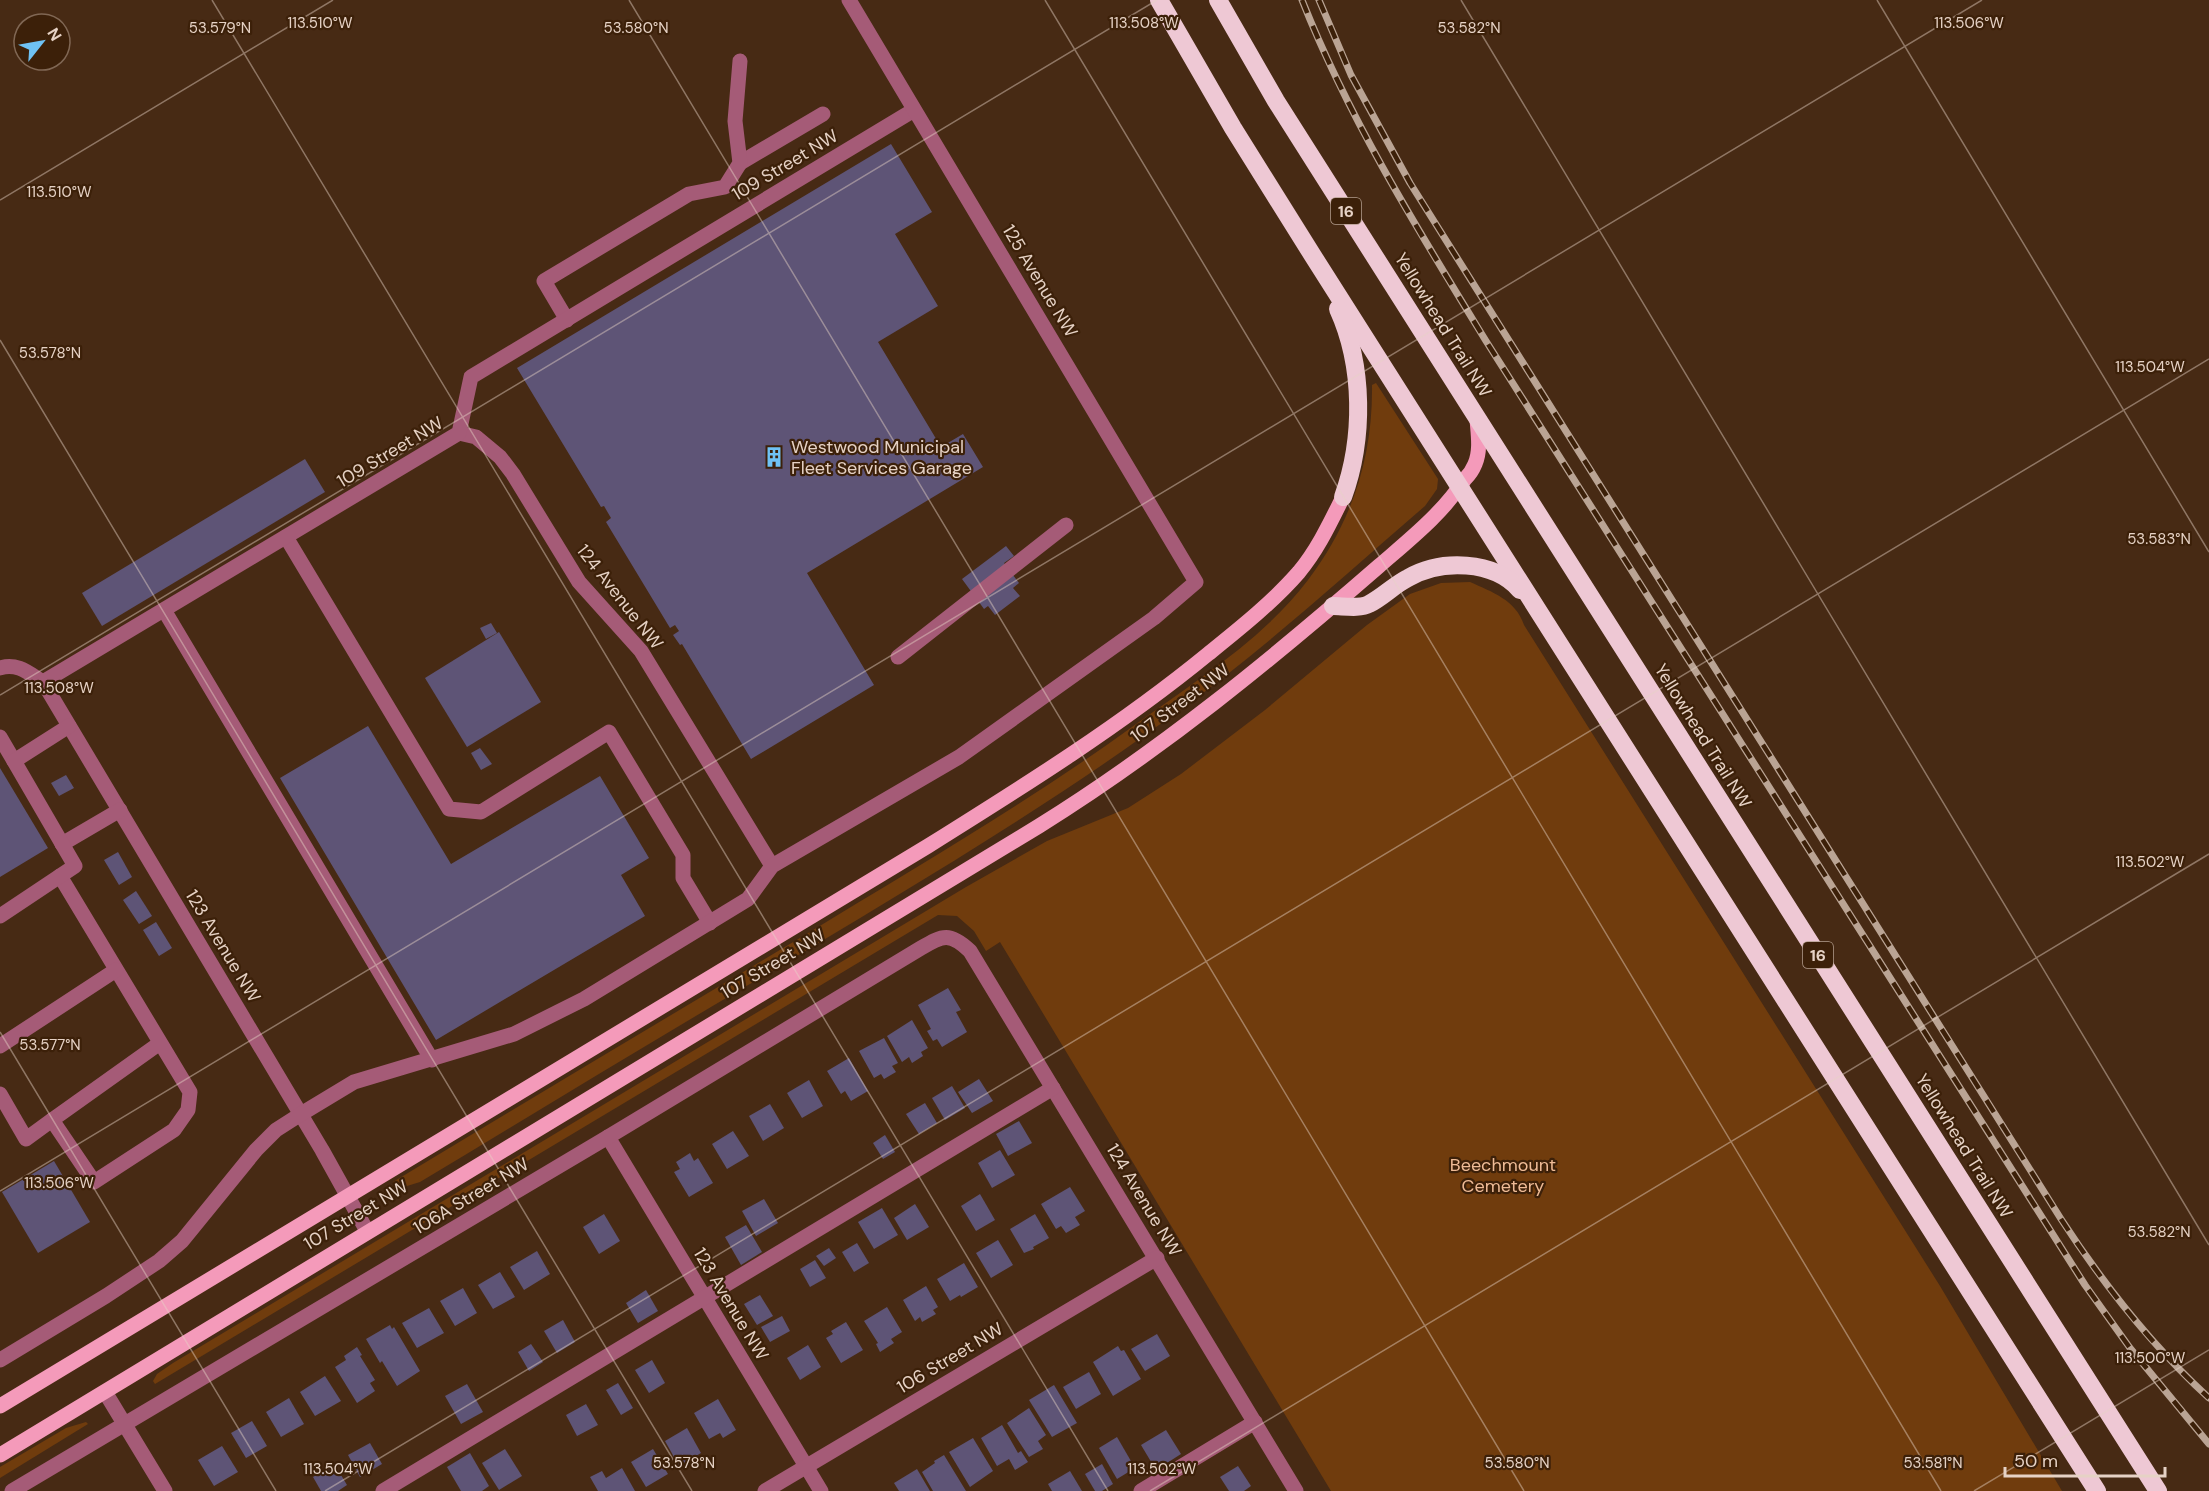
<svg xmlns="http://www.w3.org/2000/svg" width="2209" height="1491" font-family="'DM Sans',sans-serif">
	<style>
		.green { fill: #703c0d }
		.building { fill: #5e5476 }
		.lines { fill: none; stroke-linecap: round; stroke-linejoin: round }
		.minor { stroke: #a55b77; stroke-width: 15 }
		.major { stroke: #f49aba; stroke-width: 15 }
		.highway { stroke: #eec8d4; stroke-width: 18 }
		.rail-casing { stroke: #baa494; stroke-width: 7 }
		.rail { stroke: #3c2009; stroke-width: 4.5; stroke-dasharray: 14; stroke-linecap: butt }
		.ticks { fill: none; stroke: #e6d2c5; stroke-width: 1.5; stroke-opacity: 0.45 }
		.labels { text-anchor: middle; dominant-baseline: central; stroke-width: 4.5; stroke-linejoin: round; paint-order: stroke }
		.shield { fill: #3c2009; stroke: #b39d8d; stroke-width: 1.5 }
		.shield-label { font-size: 16px; font-weight: bold; fill: #e6d2c5 }
		.street-label { font-size: 18px; fill: #e6d2c5; stroke: #3c2009 }
		.poi-label { font-size: 18px; fill: #e6d2c5; stroke: #3c2009; text-anchor: start }
		.park-label { font-size: 18px; fill: #efbb96; stroke: #3c2009 }
		.ticks-label { font-size: 15px; text-anchor: middle; fill: #e6d2c5; stroke: #3c2009; stroke-width: 4.5; stroke-linejoin: round; paint-order: stroke }
	</style>
	<rect width="100%" height="100%" fill="#472a14"/>
	<g class="green">
		<path d="M1376,383L1438,479L1437,489L1425,506C1345,575 1267,647 1181,709C1047,808 903,892 760,978C646,1045 533,1114 420,1182L394,1190L393,1182C530,1099 668,1017 805,935C915,868 1027,803 1132,727C1192,683 1262,641 1308,580C1352,522 1373,457 1372,385Z"/>
		<path d="M1470,582C1492,592 1516,600 1524,625L1940,1286L2062,1491H1331L1000,942L986,951L974,931L957,916L938,915L155,1384L153,1381L157,1374L173,1363L966,887L1047,841L1128,808L1181,774L1265,710L1367,625L1410,594L1441,583Z"/>
		<path d="M86,1422L88,1424L0,1478V1467L66,1428Z"/>
	</g>
	<g class="building">
		<path d="M891,144L932,212L895,234L938,306L878,342L941,447L963,434L983,467L807,573L874,685L751,759L682,644L680,645L673,635L679,631L675,625L670,628L606,522L611,518L604,506L601,507L517,368Z"/>
		<path d="M305,459L325,492L102,626L82,593Z"/>
		<path d="M1006,546L1014,556L1004,563L1019,583L1013,588L1020,596L995,615L988,606L984,609L962,579Z"/>
		<path d="M491,623L497,633L486,639L480,628Z"/>
		<path d="M499,632L541,702L467,747L425,678Z"/>
		<path d="M368,726L451,864L600,776L649,858L621,875L645,916L436,1040L280,778Z"/>
		<path d="M480,748L492,764L481,770L471,753Z"/>
		<path d="M0,768L48,848L0,877Z"/>
		<path d="M66,775L74,788L59,796L51,783Z"/>
		<path d="M118,852L132,877L119,885L104,860Z"/>
		<path d="M136,891L152,916L139,924L123,900Z"/>
		<path d="M156,922L172,948L159,956L143,930Z"/>
		<path d="M948,988L961,1010L956,1012L967,1032L942,1047L937,1039L933,1041L927,1031L931,1029L918,1005Z"/>
		<path d="M912,1020L928,1048L921,1052L923,1056L912,1063L909,1057L902,1062L887,1036Z"/>
		<path d="M884,1038L898,1063L892,1066L896,1072L884,1079L881,1074L874,1078L859,1051Z"/>
		<path d="M849,1058L868,1091L851,1101L845,1091L841,1094L827,1071Z"/>
		<path d="M979,1079L993,1101L972,1113L958,1092Z"/>
		<path d="M809,1080L823,1106L802,1118L787,1093Z"/>
		<path d="M952,1086L965,1108L945,1120L932,1098Z"/>
		<path d="M925,1103L937,1123L919,1134L906,1114Z"/>
		<path d="M770,1104L784,1128L763,1141L749,1116Z"/>
		<path d="M1019,1121L1032,1143L1008,1156L996,1134Z"/>
		<path d="M733,1131L749,1156L727,1169L712,1144Z"/>
		<path d="M885,1135L895,1152L883,1159L873,1143Z"/>
		<path d="M1000,1150L1015,1175L992,1188L978,1163Z"/>
		<path d="M690,1153L694,1161L698,1158L713,1183L689,1197L674,1172L680,1169L676,1162Z"/>
		<path d="M54,1161L90,1222L38,1253L2,1192Z"/>
		<path d="M1070,1187L1085,1211L1075,1217L1080,1225L1066,1233L1061,1226L1056,1229L1041,1204Z"/>
		<path d="M980,1194L995,1220L976,1231L961,1206Z"/>
		<path d="M764,1199L778,1223L756,1236L742,1211Z"/>
		<path d="M915,1204L929,1227L907,1240L894,1218Z"/>
		<path d="M882,1208L898,1235L874,1249L858,1222Z"/>
		<path d="M604,1214L620,1241L599,1254L583,1227Z"/>
		<path d="M1035,1214L1049,1238L1033,1247L1034,1249L1024,1253L1010,1229Z"/>
		<path d="M746,1225L762,1252L741,1265L725,1237Z"/>
		<path d="M998,1240L1013,1265L991,1278L976,1253Z"/>
		<path d="M857,1243L869,1263L854,1272L842,1252Z"/>
		<path d="M829,1248L836,1258L824,1266L816,1256Z"/>
		<path d="M537,1251L550,1274L524,1290L510,1267Z"/>
		<path d="M815,1260L826,1278L810,1287L800,1269Z"/>
		<path d="M964,1263L978,1287L961,1297L960,1295L950,1301L937,1279Z"/>
		<path d="M500,1272L515,1297L493,1309L478,1285Z"/>
		<path d="M926,1286L938,1307L933,1310L936,1314L922,1322L920,1317L915,1321L903,1300Z"/>
		<path d="M463,1288L477,1313L455,1326L440,1301Z"/>
		<path d="M646,1290L658,1311L638,1323L626,1303Z"/>
		<path d="M760,1295L773,1316L757,1325L744,1304Z"/>
		<path d="M887,1307L902,1332L891,1339L894,1343L880,1352L876,1344L878,1343L864,1321Z"/>
		<path d="M429,1308L444,1333L417,1348L402,1323Z"/>
		<path d="M782,1316L790,1331L770,1342L761,1327Z"/>
		<path d="M563,1320L575,1342L557,1353L544,1331Z"/>
		<path d="M846,1322L863,1350L841,1363L826,1338L833,1334L831,1331Z"/>
		<path d="M390,1325L392,1329L394,1327L420,1371L397,1386L382,1361L380,1363L366,1339Z"/>
		<path d="M1157,1334L1170,1356L1145,1371L1131,1349Z"/>
		<path d="M531,1344L543,1362L529,1371L518,1352Z"/>
		<path d="M808,1345L821,1367L800,1380L787,1358Z"/>
		<path d="M1118,1346L1121,1351L1124,1350L1141,1379L1113,1396L1093,1362Z"/>
		<path d="M357,1347L362,1355L360,1356L375,1380L370,1383L375,1391L357,1403L335,1367L346,1360L344,1356Z"/>
		<path d="M652,1360L665,1383L649,1393L635,1370Z"/>
		<path d="M1089,1372L1101,1394L1076,1409L1063,1387Z"/>
		<path d="M325,1376L341,1401L315,1416L300,1392Z"/>
		<path d="M618,1383L633,1408L621,1415L606,1390Z"/>
		<path d="M467,1384L483,1412L461,1424L445,1396Z"/>
		<path d="M1054,1385L1077,1423L1052,1437L1029,1400Z"/>
		<path d="M289,1398L304,1424L281,1437L266,1412Z"/>
		<path d="M718,1399L736,1430L723,1438L720,1433L709,1439L694,1413Z"/>
		<path d="M586,1404L598,1425L577,1436L566,1415Z"/>
		<path d="M1029,1408L1046,1435L1038,1441L1043,1449L1029,1457L1007,1423Z"/>
		<path d="M252,1421L267,1446L246,1458L231,1433Z"/>
		<path d="M1002,1425L1018,1453L1021,1451L1028,1462L1015,1470L1009,1459L997,1466L981,1438Z"/>
		<path d="M687,1428L701,1453L679,1466L665,1441Z"/>
		<path d="M1166,1430L1181,1454L1156,1470L1141,1445Z"/>
		<path d="M1117,1437L1135,1468L1117,1479L1099,1448Z"/>
		<path d="M973,1438L993,1471L970,1487L949,1452Z"/>
		<path d="M370,1443L382,1464L360,1477L348,1455Z"/>
		<path d="M222,1446L238,1472L214,1486L198,1460Z"/>
		<path d="M505,1449L522,1476L499,1490L482,1463Z"/>
		<path d="M653,1449L668,1474L646,1487L631,1462Z"/>
		<path d="M470,1453L489,1486L482,1491H461L447,1467Z"/>
		<path d="M944,1455L966,1491H933L922,1472L935,1463L934,1461Z"/>
		<path d="M1102,1464L1113,1484L1102,1491H1095L1085,1474Z"/>
		<path d="M335,1465L347,1485L338,1491H321L313,1477Z"/>
		<path d="M1238,1466L1251,1486L1244,1491H1229L1220,1477Z"/>
		<path d="M622,1468L635,1491H598L590,1477L602,1471L606,1478Z"/>
		<path d="M917,1469L930,1491H899L894,1483Z"/>
		<path d="M1070,1471L1082,1491H1052L1048,1484Z"/>
	</g>
	<g class="lines">
		<g class="minor">
			<path d="M740,163L823,114"/>
			<path d="M567,320L544,281L689,194L725,187L740,163L735,121L740,61"/>
			<path d="M459,433L476,437L500,457L513,474L579,582L641,651L772,866"/>
			<path d="M286,537L449,809L481,812L609,732L683,855V878L710,923"/>
			<path d="M164,610L432,1060"/>
			<path d="M898,657L1066,525"/>
			<path d="M0,668C17,662 30,674 43,682L322,1150L367,1231"/>
			<path d="M43,682L459,433L471,377L914,110"/>
			<path d="M0,737L14,761"/>
			<path d="M62,844L120,810"/>
			<path d="M60,876L190,1092L188,1110L174,1130L94,1182L52,1120L160,1043"/>
			<path d="M0,916L75,866L14,761L69,726"/>
			<path d="M0,1046L116,970"/>
			<path d="M0,1094L26,1139L52,1120"/>
			<path d="M608,1137L821,1491"/>
			<path d="M0,1360L106,1296L159,1261L182,1241L256,1150L276,1130L301,1114L354,1082L514,1034L584,999L748,899L772,866L959,757L1154,618L1196,582L849,0"/>
			<path d="M105,1392L165,1491"/>
			<path d="M12,1491L608,1137L921,948C943,935 950,932 970,951L1296,1491"/>
			<path d="M383,1491L1053,1088"/>
			<path d="M765,1491L1157,1258"/>
			<path d="M1141,1491L1255,1422"/>
		</g>
		<g class="major">
			<path d="M0,1406L928,846C1024,786 1120,726 1208,654C1239,629 1273,602 1299,572C1318,549 1330,523 1343,497"/>
			<path d="M0,1455L1039,826C1161,750 1271,660 1379,566C1410,539 1442,514 1465,479C1469,475 1473,469 1475,464C1481,450 1478,434 1477,419"/>
		</g>
		<g class="highway">
			<path d="M1159,0L1233,128L1313,256L2097,1491"/>
			<path d="M1218,0L1276,101L2158,1491"/>
			<path d="M1338,309C1364,366 1364,439 1343,497"/>
			<path d="M1333,606C1343,606 1360,609 1369,604C1383,597 1394,585 1408,578C1441,559 1494,560 1520,590"/>
		</g>
		<g class="rail-casing">
			<g id="rail">
				<path d="M1302,0C1350,121 1418,230 1486,341L2085,1285L2130,1348L2209,1444"/>
				<path d="M1319,0L1351,75L1410,183L2061,1219C2104,1285 2151,1345 2209,1398"/>
			</g>
		</g>
		<use href="#rail" class="rail"/>
	</g>
	<path class="ticks" d="M212,0L1108,1491M629,0L1524,1491M1045,0L1941,1491M1461,0L2209,1245M1877,0L2209,552M0,200L333,0M0,340L692,1491M0,695L1157,0M0,1032L276,1491M0,1191L1982,0M325,1491L2209,359M1150,1491L2209,854M1974,1491L2209,1350"/>
	<defs>
		<g id="building-bare" transform="scale(1.62)"><path d="M-4-6H4V6H1V3H-1V6H-4ZM-2.5-4.3h1.7v1.8h-1.7ZM.8-4.3h1.7v1.8H.8ZM-2.5-1h1.7V.8h-1.7ZM.8-1h1.7V.8H.8Z" fill="#6fc2f4" stroke="#3c2009" stroke-width="2.5" paint-order="stroke"/></g>
	</defs>
	<g fill-rule="evenodd">
		<use href="#building-bare" x="774" y="457"/>
	</g>
	<g class="labels">
		<g class="shield">
			<rect x="1331" y="198" width="30" height="26" rx="4.5"/>
			<rect x="1803" y="942" width="30" height="26" rx="4.5"/>
		</g>
		<g class="shield-label">
			<text x="1346" y="211">16</text>
			<text x="1818" y="955">16</text>
		</g>
		<g class="street-label">
			<text transform="translate(785 165) rotate(-31)">109 Street NW</text>
			<text transform="translate(1040 281) rotate(59)">125 Avenue NW</text>
			<text transform="translate(1443 325) rotate(58)">Yellowhead Trail NW</text>
			<text transform="translate(390 452) rotate(-31)">109 Street NW</text>
			<text transform="translate(620 597) rotate(52)">124 Avenue NW</text>
			<text transform="translate(1180 703) rotate(-37)">107 Street NW</text>
			<text transform="translate(1703 736) rotate(58)">Yellowhead Trail NW</text>
			<text transform="translate(223 946) rotate(59)">123 Avenue NW</text>
			<text transform="translate(773 964) rotate(-31)">107 Street NW</text>
			<text transform="translate(1964 1146) rotate(58)">Yellowhead Trail NW</text>
			<text transform="translate(471 1196) rotate(-31)">106A Street NW</text>
			<text transform="translate(1144 1200) rotate(59)">124 Avenue NW</text>
			<text transform="translate(356 1215) rotate(-31)">107 Street NW</text>
			<text transform="translate(731 1304) rotate(59)">123 Avenue NW</text>
			<text transform="translate(950 1358) rotate(-31)">106 Street NW</text>
		</g>
		<g class="poi-label">
			<text x="791" y="447">Westwood Municipal<tspan x="791" dy="21">Fleet Services Garage</tspan></text>
		</g>
		<g class="park-label">
			<text x="1503" y="1165">Beechmount<tspan x="1503" dy="21">Cemetery</tspan></text>
		</g>
	</g>
	<g class="ticks-label">
		<text x="320" y="28">113.510°W</text>
		<text x="1144" y="28">113.508°W</text>
		<text x="1969" y="28">113.506°W</text>
		<text x="220" y="33">53.579°N</text>
		<text x="636" y="33">53.580°N</text>
		<text x="1469" y="33">53.582°N</text>
		<text x="59" y="197">113.510°W</text>
		<text x="50" y="358">53.578°N</text>
		<text x="2150" y="372">113.504°W</text>
		<text x="2159" y="544">53.583°N</text>
		<text x="59" y="693">113.508°W</text>
		<text x="2150" y="867">113.502°W</text>
		<text x="50" y="1050">53.577°N</text>
		<text x="59" y="1188">113.506°W</text>
		<text x="2159" y="1237">53.582°N</text>
		<text x="2150" y="1363">113.500°W</text>
		<text x="684" y="1468">53.578°N</text>
		<text x="1517" y="1468">53.580°N</text>
		<text x="1933" y="1468">53.581°N</text>
		<text x="338" y="1474">113.504°W</text>
		<text x="1162" y="1474">113.502°W</text>
	</g>
	<g transform="translate(42 42) rotate(59)"><circle r="28" fill="#3c2009" stroke="#806754" stroke-width="1.5"/>
	<path d="M0-4.5L10 22L0 15L-10 22Z" fill="#6fc2f4"/>
	<text y="-9" font-size="16" font-weight="bold" text-anchor="middle" fill="#e6d2c5">N</text>
	</g>
	<path d="M2005 1467v9h160v-9" fill="none" stroke="#e6d2c5" stroke-width="3"/>
	<text x="2014" y="1467" font-size="18" fill="#e6d2c5" stroke="#3c2009" stroke-width="4.5" paint-order="stroke">50 m</text>
</svg>
